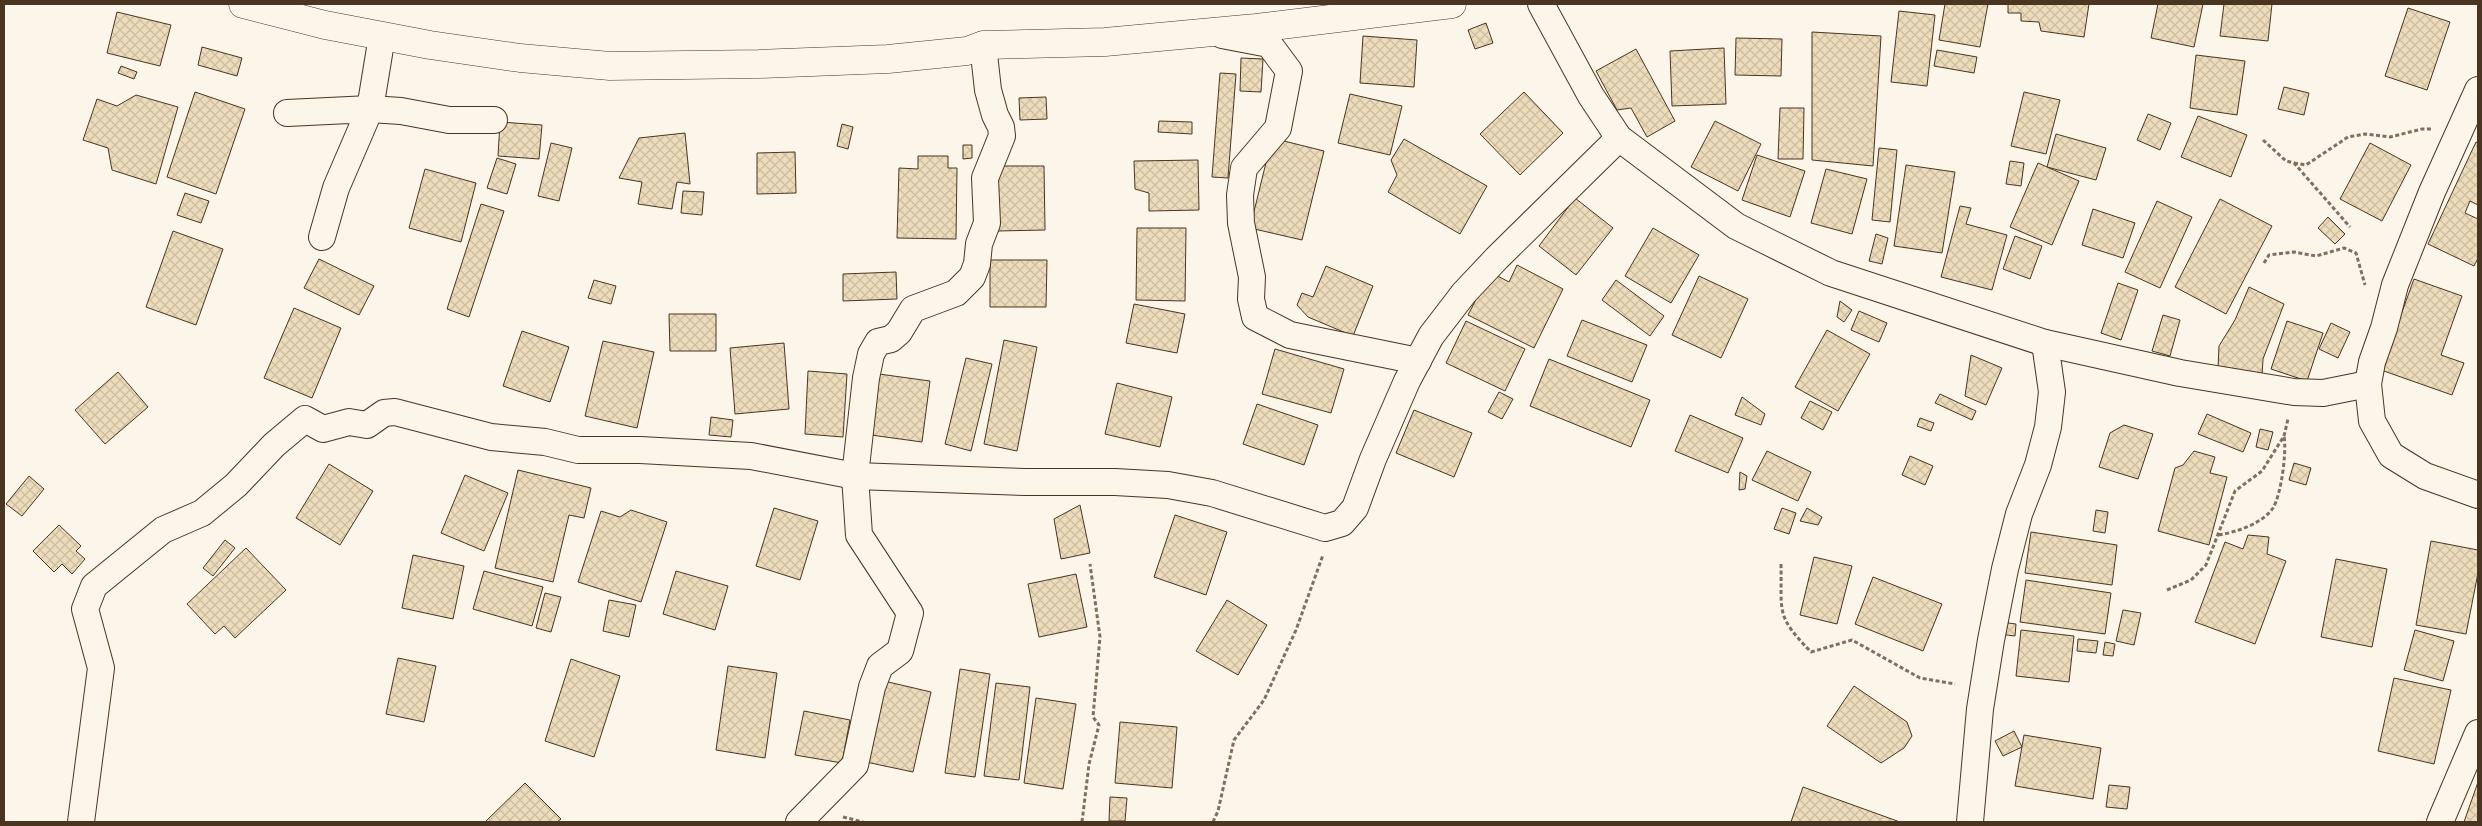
<svg xmlns="http://www.w3.org/2000/svg" width="2482" height="826" font-family="'Libre Baskerville',serif">
	<style>
		.building { fill: url(#building-cross-hatch); stroke: #4a3520 }
		.lines { fill: none; stroke-linecap: round; stroke-linejoin: round }
		.street-casing { stroke: #4a3520; stroke-width: 28 }
		.secondary-casing { stroke: #4a3520; stroke-width: 29 }
		.path { stroke: #7f6f5c; stroke-width: 3; stroke-dasharray: 4 2.5; stroke-linecap: butt }
		.street { stroke: #fbf6e9; stroke-width: 26 }
		.secondary { stroke: #fbf6e9; stroke-width: 28 }
	</style>
	<defs>
		<pattern id="building-cross-hatch" width="8" height="8" patternUnits="userSpaceOnUse" patternTransform="scale(1.25)"><rect width="8" height="8" fill="#ecdcbc"/><path d="M0 0l8 8M0 8l8-8" fill="none" stroke="#ccbda1"/></pattern>
	</defs>
	<rect width="100%" height="100%" fill="#fbf6e9"/>
	<g class="building">
		<path d="M1945,4H1988L1980,47L1939,40Z"/>
		<path d="M2008,4H2089L2084,37L2041,31L2039,22L2021,21V13H2008Z"/>
		<path d="M2158,4H2203L2194,47L2151,38Z"/>
		<path d="M2224,4H2272L2268,41L2220,36Z"/>
		<path d="M2408,8L2450,22L2427,90L2385,76Z"/>
		<path d="M1899,11L1935,15L1927,86L1891,82Z"/>
		<path d="M117,12L171,25L160,66L107,53Z"/>
		<path d="M1486,23L1493,43L1475,49L1468,30Z"/>
		<path d="M1812,32L1881,36L1873,166L1812,160Z"/>
		<path d="M1363,36L1417,40L1414,87L1360,83Z"/>
		<path d="M1736,38L1782,39L1781,76L1735,75Z"/>
		<path d="M202,47L242,58L237,76L198,65Z"/>
		<path d="M1724,48L1726,104L1672,106L1670,51Z"/>
		<path d="M1636,49L1675,121L1647,137L1631,108L1617,110L1596,71Z"/>
		<path d="M1937,50L1977,57L1974,73L1934,66Z"/>
		<path d="M2196,55L2245,61L2237,115L2190,108Z"/>
		<path d="M1241,58L1263,59L1261,92L1240,91Z"/>
		<path d="M121,66L137,72L134,79L118,73Z"/>
		<path d="M1220,73L1236,74L1228,178L1212,177Z"/>
		<path d="M2284,87L2309,93L2304,115L2278,109Z"/>
		<path d="M195,92L245,109L216,194L167,177Z"/>
		<path d="M1524,92L1563,133L1520,175L1480,134Z"/>
		<path d="M2024,92L2060,100L2046,154L2011,146Z"/>
		<path d="M1350,94L1402,106L1390,155L1338,143Z"/>
		<path d="M136,95L178,107L156,184L112,170L108,148L83,140L97,99L117,106Z"/>
		<path d="M1046,97L1047,119L1020,120L1019,98Z"/>
		<path d="M1780,108H1804L1803,159H1778Z"/>
		<path d="M2148,114L2171,123L2160,150L2137,140Z"/>
		<path d="M2198,116L2247,135L2231,177L2181,157Z"/>
		<path d="M1159,121L1192,122V134L1158,132Z"/>
		<path d="M1715,121L1761,144L1738,191L1691,167Z"/>
		<path d="M500,122L542,125L539,159L498,156Z"/>
		<path d="M842,124L853,127L848,149L837,146Z"/>
		<path d="M685,133L690,184L677,182L672,209L638,204L642,182L619,178L639,138Z"/>
		<path d="M2056,134L2106,148L2096,180L2047,167Z"/>
		<path d="M1272,138L1324,151L1302,240L1250,228Z"/>
		<path d="M1404,139L1487,186L1460,234L1388,192L1397,175L1391,160Z"/>
		<path d="M2476,142L2478,143V205L2470,201L2465,213L2478,219V258L2474,266L2428,244Z"/>
		<path d="M551,143L572,148L559,201L538,196Z"/>
		<path d="M2370,143L2411,165L2382,221L2340,199Z"/>
		<path d="M963,145H972V158L963,159Z"/>
		<path d="M1879,148L1897,150L1890,222L1872,220Z"/>
		<path d="M795,152L796,193L757,194V153Z"/>
		<path d="M1757,155L1805,171L1790,217L1742,200Z"/>
		<path d="M918,156H948V168H957L956,239L897,238L899,168L918,169Z"/>
		<path d="M497,158L516,164L507,194L487,188Z"/>
		<path d="M1198,160L1199,210L1149,211V193L1135,189L1134,161Z"/>
		<path d="M2010,161L2024,163L2021,186L2006,184Z"/>
		<path d="M2038,163L2079,181L2052,245L2010,227Z"/>
		<path d="M1906,165L1955,172L1942,253L1894,246Z"/>
		<path d="M996,166H1044L1045,230L997,231Z"/>
		<path d="M425,169L476,183L461,242L409,228Z"/>
		<path d="M1826,169L1867,179L1852,234L1811,223Z"/>
		<path d="M683,191L704,192L702,215L681,213Z"/>
		<path d="M185,193L209,201L201,223L177,215Z"/>
		<path d="M1575,198L1613,228L1576,275L1539,246Z"/>
		<path d="M2220,199L2272,226L2226,314L2175,287Z"/>
		<path d="M2157,201L2192,217L2160,288L2125,272Z"/>
		<path d="M481,204L504,211L469,317L447,309Z"/>
		<path d="M1960,206L1971,208L1966,224L2007,235L1992,290L1941,277Z"/>
		<path d="M2093,209L2135,223L2123,258L2082,245Z"/>
		<path d="M2328,217L2345,234L2335,244L2318,228Z"/>
		<path d="M1137,228H1186L1185,301L1136,300Z"/>
		<path d="M1653,228L1699,255L1671,303L1625,276Z"/>
		<path d="M173,231L223,249L196,325L146,307Z"/>
		<path d="M1876,234L1888,238L1882,264L1869,261Z"/>
		<path d="M2015,236L2042,246L2030,279L2003,269Z"/>
		<path d="M319,259L374,286L359,315L304,288Z"/>
		<path d="M990,260H1047L1046,307H990Z"/>
		<path d="M1517,265L1563,289L1534,348L1468,315L1490,272L1509,282Z"/>
		<path d="M1326,266L1373,286L1353,336L1308,317L1297,305L1302,293L1313,297Z"/>
		<path d="M896,272L897,299L843,301V274Z"/>
		<path d="M1699,276L1748,299L1721,358L1672,335Z"/>
		<path d="M2414,279L2462,296L2441,355L2464,363L2452,395L2381,370Z"/>
		<path d="M594,280L616,286L611,304L588,298Z"/>
		<path d="M1616,280L1664,316L1650,336L1602,300Z"/>
		<path d="M2118,283L2138,290L2121,340L2101,333Z"/>
		<path d="M2249,287L2284,304L2263,359L2262,376L2218,368L2219,346L2235,320Z"/>
		<path d="M1840,301L1852,310L1844,322L1837,317Z"/>
		<path d="M1134,304L1185,314L1177,353L1126,343Z"/>
		<path d="M294,308L341,328L312,398L264,378Z"/>
		<path d="M1859,311L1887,323L1879,342L1851,330Z"/>
		<path d="M669,314H716V351H670Z"/>
		<path d="M2163,315L2180,320L2170,356L2152,351Z"/>
		<path d="M1582,320L1647,345L1632,382L1567,356Z"/>
		<path d="M1466,321L1525,349L1505,391L1446,363Z"/>
		<path d="M2287,321L2323,333L2307,381L2271,369Z"/>
		<path d="M2331,323L2350,332L2338,358L2319,349Z"/>
		<path d="M1827,330L1870,354L1838,411L1795,387Z"/>
		<path d="M522,331L569,347L550,402L503,386Z"/>
		<path d="M1004,340L1037,347L1017,451L984,444Z"/>
		<path d="M603,341L654,352L637,428L585,416Z"/>
		<path d="M784,343L789,409L735,414L730,348Z"/>
		<path d="M1275,349L1344,369L1331,413L1262,394Z"/>
		<path d="M1971,355L2002,368L1986,405L1965,396Z"/>
		<path d="M966,358L992,364L971,451L945,444Z"/>
		<path d="M1549,359L1650,400L1631,447L1530,406Z"/>
		<path d="M808,371L847,374L843,437L805,434Z"/>
		<path d="M118,372L148,407L105,444L75,410Z"/>
		<path d="M879,374L930,381L922,442L871,435Z"/>
		<path d="M1117,383L1172,397L1160,447L1105,434Z"/>
		<path d="M1499,392L1513,399L1502,419L1488,412Z"/>
		<path d="M1940,394L1976,411L1972,420L1935,403Z"/>
		<path d="M1742,397L1765,414L1761,425L1735,415Z"/>
		<path d="M1810,401L1832,412L1823,430L1801,418Z"/>
		<path d="M1257,404L1318,425L1304,465L1243,444Z"/>
		<path d="M1414,410L1472,433L1454,477L1396,453Z"/>
		<path d="M2207,414L2251,433L2243,452L2198,434Z"/>
		<path d="M1690,415L1743,438L1728,473L1675,451Z"/>
		<path d="M711,417L733,420L731,437L709,435Z"/>
		<path d="M1920,418L1934,423L1931,431L1917,426Z"/>
		<path d="M2124,425L2153,434L2138,479L2099,467L2110,433Z"/>
		<path d="M2260,429L2273,432L2268,450L2256,447Z"/>
		<path d="M1767,451L1811,472L1798,501L1752,480Z"/>
		<path d="M2194,451L2215,457L2210,473L2227,477L2209,545L2158,531L2175,468L2183,465Z"/>
		<path d="M1910,456L1933,466L1925,485L1902,475Z"/>
		<path d="M2294,463L2311,468L2306,485L2289,480Z"/>
		<path d="M329,464L373,491L340,545L296,518Z"/>
		<path d="M518,470L591,488L584,518L569,515L553,582L495,568Z"/>
		<path d="M1740,472L1747,476L1745,489L1739,490Z"/>
		<path d="M465,475L508,493L484,551L441,533Z"/>
		<path d="M29,476L44,489L22,516L6,504Z"/>
		<path d="M1080,505L1090,553L1061,559L1054,519Z"/>
		<path d="M774,508L818,521L800,580L756,566Z"/>
		<path d="M1782,508L1796,513L1789,534L1774,529Z"/>
		<path d="M1807,508L1822,517L1818,525L1800,521Z"/>
		<path d="M631,510L667,522L641,602L578,582L601,511L620,517Z"/>
		<path d="M2096,510L2108,512L2105,533L2093,531Z"/>
		<path d="M1175,515L1227,532L1206,595L1154,577Z"/>
		<path d="M59,525L81,546L76,551L85,559L72,574L62,564L54,572L33,551Z"/>
		<path d="M2031,532L2117,545L2112,585L2025,573Z"/>
		<path d="M2248,535L2269,537L2267,554L2286,561L2255,644L2195,622L2225,542L2243,549Z"/>
		<path d="M225,540L235,548L213,576L203,568Z"/>
		<path d="M2431,541L2478,550V573L2466,634L2416,625Z"/>
		<path d="M246,548L286,590L235,638L224,626L215,634L187,604Z"/>
		<path d="M413,555L464,566L453,619L402,608Z"/>
		<path d="M1814,557L1852,566L1837,624L1800,615Z"/>
		<path d="M2336,559L2387,569L2372,647L2321,637Z"/>
		<path d="M484,571L543,587L532,626L473,609Z"/>
		<path d="M676,571L728,586L715,630L663,614Z"/>
		<path d="M1076,574L1087,627L1039,637L1028,584Z"/>
		<path d="M1873,577L1942,604L1923,651L1855,624Z"/>
		<path d="M2026,580L2111,593L2105,634L2020,622Z"/>
		<path d="M545,593L561,597L551,632L536,628Z"/>
		<path d="M609,600L636,605L629,637L603,631Z"/>
		<path d="M1227,600L1267,625L1238,675L1196,651Z"/>
		<path d="M2123,610L2141,613L2134,645L2116,641Z"/>
		<path d="M2000,622L2016,624L2015,636L1999,634Z"/>
		<path d="M2021,630L2074,636L2069,682L2016,676Z"/>
		<path d="M2415,630L2454,641L2443,681L2404,670Z"/>
		<path d="M2078,639L2098,641L2096,653L2077,651Z"/>
		<path d="M2105,642L2115,644L2113,656L2103,655Z"/>
		<path d="M398,658L436,666L424,722L386,714Z"/>
		<path d="M571,659L620,676L594,757L545,741Z"/>
		<path d="M728,666L777,673L765,758L716,750Z"/>
		<path d="M960,669L990,674L975,777L945,773Z"/>
		<path d="M2394,678L2451,690L2434,764L2378,751Z"/>
		<path d="M884,681L931,692L913,772L866,762Z"/>
		<path d="M996,683L1030,687L1019,780L984,776Z"/>
		<path d="M1854,686L1907,722L1912,736L1904,748L1881,763L1827,726Z"/>
		<path d="M1036,698L1076,704L1063,789L1024,783Z"/>
		<path d="M804,711L850,720L842,763L795,755Z"/>
		<path d="M1120,722L1177,727L1172,788L1115,783Z"/>
		<path d="M2014,731L2022,747L2003,756L1995,741Z"/>
		<path d="M2024,735L2101,748L2093,799L2015,786Z"/>
		<path d="M2478,782V822H2464Z"/>
		<path d="M525,783L561,819L557,822H485Z"/>
		<path d="M2109,785L2130,787L2127,809L2106,807Z"/>
		<path d="M1803,787L1900,822H1791Z"/>
		<path d="M1110,797L1127,798L1125,821H1109Z"/>
	</g>
	<g class="lines">
		<g class="street-casing">
			<g id="street">
				<path d="M1541,4L1591,96L1619,138L1736,226L1831,273L2045,343L2180,373L2294,392L2323,393L2368,384"/>
				<path d="M1222,35L1269,44L1289,71L1278,128L1244,168L1240,195L1241,223L1252,277L1251,299L1255,317L1290,335L1418,361"/>
				<path d="M382,36L370,109L401,111L449,120H494"/>
				<path d="M2478,90L2432,192L2395,285L2384,328L2372,362L2368,384L2372,421L2391,455L2425,476L2478,495"/>
				<path d="M287,113L370,109L336,188L322,237"/>
				<path d="M81,822L101,668L85,609L94,586L163,530L202,513L236,485L274,445L305,419L323,429L349,422L367,425L384,413L395,412L491,437L545,442L578,450H640L751,456L855,476L1026,482H1115L1168,485L1212,493L1325,528L1342,523L1355,508L1373,459L1407,381L1431,336L1464,293L1497,258L1619,138"/>
				<path d="M799,822L855,765L872,687L880,666L900,651L910,613L859,535L855,476L866,378L871,354L878,342L891,339L899,332L913,309L956,293L972,277L977,264L979,244L987,223L985,178L1002,136L1001,127L995,115L988,90L983,45"/>
				<path d="M1970,822L1980,709L1991,640L2005,569L2019,514L2038,465L2048,427L2052,392L2045,343"/>
				<path d="M2440,822L2478,733"/>
			</g>
		</g>
		<g class="secondary-casing">
			<path id="secondary" d="M243,4L325,25L430,45L520,58L610,66L759,64L888,59L967,51L983,45L1105,42L1256,28L1452,4"/>
		</g>
		<g class="path">
			<path d="M2263,140L2286,161L2294,163L2350,227"/>
			<path d="M2294,163L2306,165L2348,137L2365,134L2390,137L2422,129H2431"/>
			<path d="M2264,263L2269,255L2294,252L2316,256L2344,248L2356,253L2365,285"/>
			<path d="M2219,535C2236,532 2262,524 2273,508C2281,495 2287,452 2284,436"/>
			<path d="M1781,564C1782,613 1775,615 1811,652L1852,640L1920,678L1955,684"/>
			<path d="M2167,590L2191,580L2206,565L2235,491L2262,471L2284,436L2288,419"/>
			<path d="M843,817L863,822"/>
			<path d="M1082,822L1089,764L1099,725L1093,717L1100,637L1090,564"/>
			<path d="M1213,822L1218,811L1234,740L1264,700L1296,630L1323,555"/>
		</g>
		<use href="#street" class="street"/>
		<use href="#secondary" class="secondary"/>
	</g>
	<rect width="2482" height="826" fill="none" stroke="#4a3520" stroke-width="10"/>
</svg>
